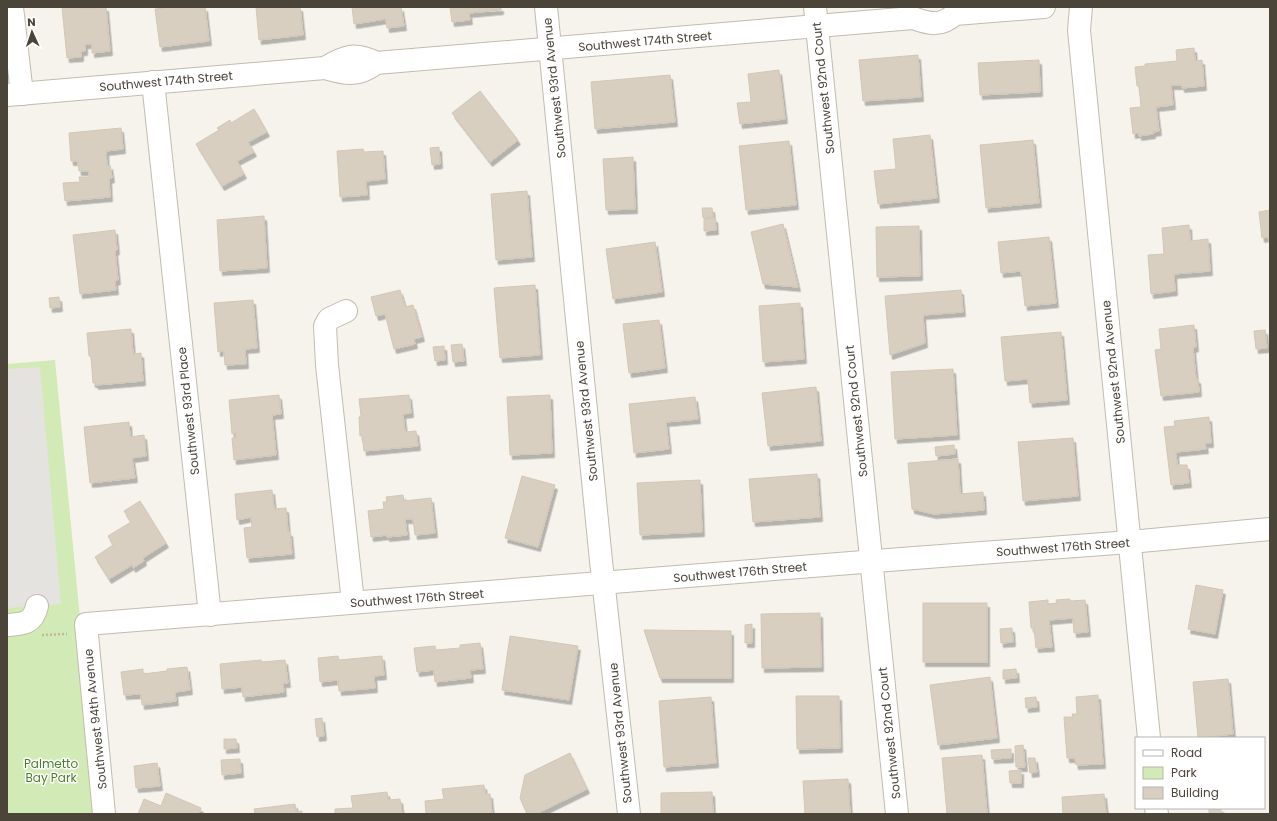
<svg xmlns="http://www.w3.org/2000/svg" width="1277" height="821" font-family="Poppins,sans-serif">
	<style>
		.green { fill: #d2eab5 }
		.parking { fill: #e5e3e0 }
		.building { fill: #d8cfc1; stroke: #d3c7b4; filter: url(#shadow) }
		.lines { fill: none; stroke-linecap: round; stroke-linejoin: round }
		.minor-casing { stroke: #c2bbae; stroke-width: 24 }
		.path { stroke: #c4b79f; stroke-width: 2.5; stroke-dasharray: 2 2; stroke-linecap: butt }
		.minor { stroke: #fff; stroke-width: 22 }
		.labels { text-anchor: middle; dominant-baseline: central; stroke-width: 3; stroke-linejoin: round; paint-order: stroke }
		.street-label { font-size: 12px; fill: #4b4439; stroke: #fff }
		.park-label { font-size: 12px; fill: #4a7f2a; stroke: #fff }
	</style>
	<defs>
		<filter id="shadow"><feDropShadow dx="2.5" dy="4.5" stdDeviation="0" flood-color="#0004"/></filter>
	</defs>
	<rect width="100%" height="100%" fill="#f6f3ec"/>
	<path class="green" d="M55,360L99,814H7V364Z"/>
	<path class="parking" d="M40,367L61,604L7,608V369Z"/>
	<g class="building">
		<path d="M62,7H77V9L106,7L110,51L92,53V44H85V51H81V57L67,58Z"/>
		<path d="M165,7H205L209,41L160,47L155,9L165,8Z"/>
		<path d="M256,7H300L303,35L259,40Z"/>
		<path d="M352,7H401L404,26L387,28L386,19L354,24Z"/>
		<path d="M450,7H501V10L469,13L470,20L452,22Z"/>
		<path d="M1194,48L1195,61L1202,60L1204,86L1182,88V85H1171L1173,105L1156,107L1159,131L1153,132V134L1139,136V133L1133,134L1130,108L1141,107L1139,86H1137L1135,67L1145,66V64L1177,61L1176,50Z"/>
		<path d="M918,55L921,97L863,101L859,60Z"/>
		<path d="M1039,60L1040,92L980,95L978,63Z"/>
		<path d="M779,70L785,119L740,124L737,103L751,102L748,74Z"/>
		<path d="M670,75L675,122L595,129L591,82Z"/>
		<path d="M480,91L518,140L490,162L452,113Z"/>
		<path d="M254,109L267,132L248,142L254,152L237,161L244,174L222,186L196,144L219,130L217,128L230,120L231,123Z"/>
		<path d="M121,128L123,149L106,151L107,166L110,165L112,178L109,179L110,197L65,201L63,183L80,182L79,177H89V171H79L78,161H71L69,133Z"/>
		<path d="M930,135L937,198L878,204L874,171L896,169L893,139Z"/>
		<path d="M1033,140L1039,203L986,208L980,145Z"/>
		<path d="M789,141L796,205L746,210L739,146Z"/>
		<path d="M439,147L440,164L432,165L430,148Z"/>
		<path d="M363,149L364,152L383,151L385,179L366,181L367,195L340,197L337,151Z"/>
		<path d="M633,157L635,209L606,210L603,159Z"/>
		<path d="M527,191L532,257L496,260L491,194Z"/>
		<path d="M702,208H712L713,217L703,218Z"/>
		<path d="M1270,210V242H1269L1268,237L1262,238L1259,212Z"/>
		<path d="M264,216L267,268L220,271L217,220Z"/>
		<path d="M715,218L716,230L704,231V219Z"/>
		<path d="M783,224L798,287L763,284L751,232Z"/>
		<path d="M1189,225L1190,241L1208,239L1210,271L1174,274L1175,291L1151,294L1148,255L1164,254L1162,228Z"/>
		<path d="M919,226L920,276L877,277L876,227Z"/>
		<path d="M115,230L117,250L115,251L118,280L115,281L116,290L80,294L73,235Z"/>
		<path d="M1049,237L1056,303L1025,306L1021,271L1001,273L998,242Z"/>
		<path d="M655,242L662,292L613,299L606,249Z"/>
		<path d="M535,285L540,355L500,358L494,288Z"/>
		<path d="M400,290L405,307L413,305L422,337L414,339L415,344L394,349L385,314L376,316L371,297Z"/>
		<path d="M961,290L963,312L923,315L925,343L890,355L885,296Z"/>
		<path d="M59,297L60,307L50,308L49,298Z"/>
		<path d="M253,300L257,348L245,349L246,364L225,365L224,351L218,352L214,303Z"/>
		<path d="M800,303L804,359L763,362L759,306Z"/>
		<path d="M659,320L665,368L629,373L623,324Z"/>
		<path d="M1194,325L1196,347L1193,348L1196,379H1198L1199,392L1161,396L1155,350L1161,349L1159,329Z"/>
		<path d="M131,329L133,354L141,353L143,381L96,385V383H93L91,356H89L87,333Z"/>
		<path d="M1265,330L1267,348L1256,349L1254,331Z"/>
		<path d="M1061,332L1067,400L1030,403L1028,379L1005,381L1001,337Z"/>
		<path d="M462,344L464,361L453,362L451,345Z"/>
		<path d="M444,346L445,360L435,361L433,347Z"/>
		<path d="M953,369L957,435L895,439L891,372Z"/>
		<path d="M816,387L821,441L768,446L762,393Z"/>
		<path d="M279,395L281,414L272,415L276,455L234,460L232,438H236V433L232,434L229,400Z"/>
		<path d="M409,395L411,413L403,414L405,432L416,431L418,446L364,451L362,435L360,436L359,417L361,416L359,399Z"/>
		<path d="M550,395L552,453L510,455L507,397Z"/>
		<path d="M695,397L698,419L666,422L669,449L634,453L629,404Z"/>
		<path d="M1209,417L1211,443H1205L1206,449L1176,452L1177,465H1187L1189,483L1171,485L1164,427L1175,426L1174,421Z"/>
		<path d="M129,422L130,437L144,435L146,456L132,458L135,478L90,483L84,427Z"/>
		<path d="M1073,438L1078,496L1023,501L1018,442Z"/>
		<path d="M954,445L955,454L936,456L935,447Z"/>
		<path d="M958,459L960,494L983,492L984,510L934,514L912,509L908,463Z"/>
		<path d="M817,474L820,517L753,522L749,479Z"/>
		<path d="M522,476L555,485L538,547L505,538Z"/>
		<path d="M700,480L702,532L640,535L637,483Z"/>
		<path d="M272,490L274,509L286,508L288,532H290L292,554L247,558L244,528L252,527L251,517L237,520L235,494Z"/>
		<path d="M403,495L404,501L431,498L435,533L415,535L413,519H405L407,535L387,537V535L371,537L368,511L384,509L383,502H387L386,497Z"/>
		<path d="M140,501L166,543L143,558L144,561L133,568L132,565L109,579L95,557L113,545L108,536L131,522L124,511Z"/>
		<path d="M1196,585L1223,590L1215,634L1188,629Z"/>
		<path d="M1070,599V601L1085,600L1088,632L1074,633L1073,618L1049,620L1052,647L1036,648L1034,628H1031L1029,602L1048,600V604L1057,603L1056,600Z"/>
		<rect x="923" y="603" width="64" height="59"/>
		<path d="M820,613L821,667L762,668L761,614Z"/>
		<path d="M752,624V643H745V625Z"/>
		<path d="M1012,628L1013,642L1001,643L1000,629Z"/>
		<path d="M644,630L731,631V678H660Z"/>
		<path d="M510,636L578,646L569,700L502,690Z"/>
		<path d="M480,643L483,669L470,670L471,678L435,682L434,670L417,672L414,648L435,646L436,650L460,648V645Z"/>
		<path d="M338,656L339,660L382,656L384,675L374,676L375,688L339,691L338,680L320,682L318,658Z"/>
		<path d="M261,660L262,662L285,660L288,683H283L284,692L243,697L242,687L222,689L220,664Z"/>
		<path d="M187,667L190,690L175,692L176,701L142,705L141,694L124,695L121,672L143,669V674L167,671V669Z"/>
		<path d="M1016,669L1017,678L1003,679V670Z"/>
		<path d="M990,677L997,738L938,745L930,685Z"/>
		<path d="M1228,679L1233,734L1198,738L1193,682Z"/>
		<path d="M1098,695L1103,764L1076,765L1075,758H1067L1064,717H1073L1072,714H1077L1076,697Z"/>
		<path d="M796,696H839L840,748L797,749Z"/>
		<path d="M711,697L716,763L664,767L659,701Z"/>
		<path d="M1036,697L1037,707L1026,708L1025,698Z"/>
		<path d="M322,718L324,736L317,737L315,719Z"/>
		<path d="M224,739H236L237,748L224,749Z"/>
		<path d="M1023,745L1025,767H1016L1015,746Z"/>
		<path d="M1011,749V758L992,759L991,750Z"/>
		<path d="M570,753L587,789L536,814H527L520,798L525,775Z"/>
		<path d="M982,755L987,814H947L942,758Z"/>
		<path d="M1028,758H1035L1037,772L1030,773Z"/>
		<path d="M240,759L241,773L222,775L221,760Z"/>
		<path d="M157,763L160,786L136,788L134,766Z"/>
		<path d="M1021,770V783H1010L1009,771Z"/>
		<path d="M848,779L850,814H805L803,781Z"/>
		<path d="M484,785L485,794H490L492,814H426L425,801L444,799L442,789Z"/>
		<path d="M387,792L388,800L400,799L402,814H335V809L353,808L351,796Z"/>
		<path d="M712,792L713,814H661V793Z"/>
		<path d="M166,793L201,808L199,814H138L144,799L161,806Z"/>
		<path d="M1104,794L1106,814H1063L1062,797Z"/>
		<path d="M295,804L296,812L302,811V814H255L254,809Z"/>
		<rect x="1209" y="808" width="12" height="6"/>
	</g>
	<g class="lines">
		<g class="minor-casing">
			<g id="minor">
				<path d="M12,7L22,94"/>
				<path d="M546,7L601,561L629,814"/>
				<path d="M815,7L897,814"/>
				<path d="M1081,7L1079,30L1149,738"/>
				<path d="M325,68C345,56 355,52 376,63"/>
				<path d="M153,82L210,615"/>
				<path d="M7,95L325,68C345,74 358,77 376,63L913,18C929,24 941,27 955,14L1044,7"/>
				<path d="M346,311L329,319L325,326L327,365L353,602"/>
				<path d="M7,625C23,624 33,624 37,606"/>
				<path d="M1156,808L1157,814"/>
				<path d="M104,814L86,624L901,559L1130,542L1270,529"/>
			</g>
		</g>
		<path class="path" d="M42,635L67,634"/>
		<use href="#minor" class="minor"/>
	</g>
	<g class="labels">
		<g class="street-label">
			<text transform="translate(645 41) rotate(-5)">Southwest 174th Street</text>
			<text transform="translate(166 81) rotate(-5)">Southwest 174th Street</text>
			<text transform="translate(554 88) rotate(-96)">Southwest 93rd Avenue</text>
			<text transform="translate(823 88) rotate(-96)">Southwest 92nd Court</text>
			<text transform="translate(1113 372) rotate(-96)">Southwest 92nd Avenue</text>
			<text transform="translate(188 411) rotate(-96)">Southwest 93rd Place</text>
			<text transform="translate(586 411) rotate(-96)">Southwest 93rd Avenue</text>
			<text transform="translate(856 411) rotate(-96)">Southwest 92nd Court</text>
			<text transform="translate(1063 547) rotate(-4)">Southwest 176th Street</text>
			<text transform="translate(740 572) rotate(-5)">Southwest 176th Street</text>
			<text transform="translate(417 598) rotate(-4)">Southwest 176th Street</text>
			<text transform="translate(95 719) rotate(-96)">Southwest 94th Avenue</text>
			<text transform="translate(620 733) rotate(-96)">Southwest 93rd Avenue</text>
			<text transform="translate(889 733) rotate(-96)">Southwest 92nd Court</text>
		</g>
		<g class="park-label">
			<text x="51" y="763">Palmetto<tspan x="51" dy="14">Bay Park</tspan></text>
		</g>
	</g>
	<rect width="1277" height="821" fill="none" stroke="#4b4439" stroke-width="16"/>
	<rect x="1135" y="737" width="130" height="72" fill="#ffffff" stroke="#b7b4b0"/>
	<rect x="1143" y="750" width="20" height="6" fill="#ffffff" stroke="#b7b4b0"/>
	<text x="1171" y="757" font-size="12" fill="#4b4439">Road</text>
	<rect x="1143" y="767" width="20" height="12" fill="#d2eab5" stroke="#b7b4b0"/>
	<text x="1171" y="777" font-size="12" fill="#4b4439">Park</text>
	<rect x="1143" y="787" width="20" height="12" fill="#d8cfc1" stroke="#b7b4b0"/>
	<text x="1171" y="797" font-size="12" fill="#4b4439">Building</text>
	<g transform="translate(32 32) rotate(357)" stroke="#ffffff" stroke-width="3" paint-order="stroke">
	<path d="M0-3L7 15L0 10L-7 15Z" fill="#4b4439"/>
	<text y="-6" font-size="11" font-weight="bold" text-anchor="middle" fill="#4b4439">N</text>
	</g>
</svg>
